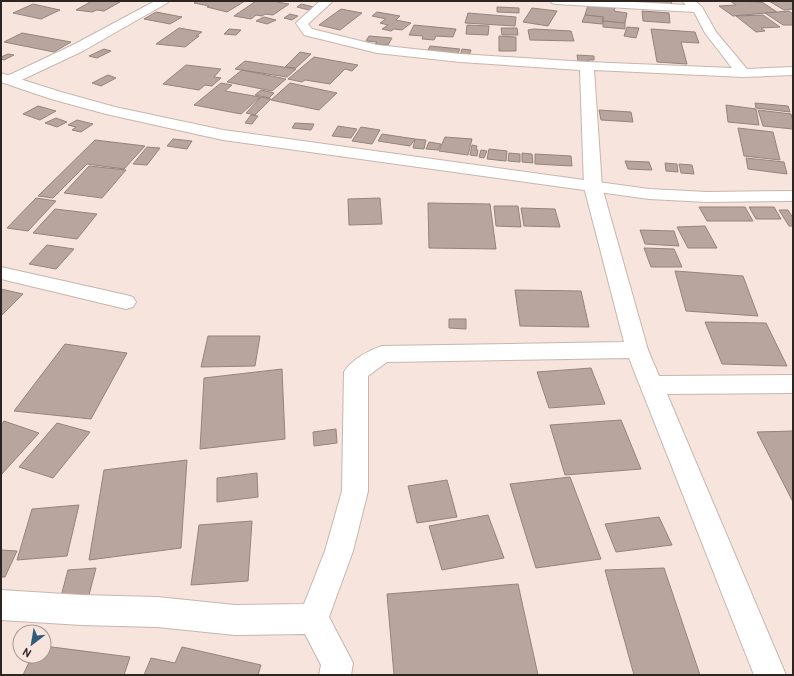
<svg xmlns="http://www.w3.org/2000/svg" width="794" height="676" font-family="Cabin,sans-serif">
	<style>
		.building { fill: #b7a59e; stroke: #95847d }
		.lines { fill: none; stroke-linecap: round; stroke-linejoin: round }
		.minor-casing { stroke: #c7b6ae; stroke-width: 2 }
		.major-casing { stroke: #c7b6ae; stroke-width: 2 }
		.minor { fill: #fff; fill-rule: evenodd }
		.major { fill: #fff; fill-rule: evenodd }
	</style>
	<rect width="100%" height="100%" fill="#f7e4dc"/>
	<g class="building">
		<path d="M92,1H113L120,2L104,11L97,10L92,12L76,10Z"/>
		<path d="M197,1H245L227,12L207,7L209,6L194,3Z"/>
		<path d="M256,1H279L277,2L289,4L273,15L265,14L262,16L256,15L251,19L234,16Z"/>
		<path d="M643,1H671L672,4L643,3Z"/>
		<path d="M730,1L762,2L777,12L733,16L719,6L736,5Z"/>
		<path d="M769,1H793V9L784,10Z"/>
		<path d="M33,4L60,10L41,19L13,13Z"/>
		<path d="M301,4L314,7L309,10L297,7Z"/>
		<path d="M588,5L615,8L614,11L627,13L625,23L603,21L604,17L585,15Z"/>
		<path d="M497,7L519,8V13L497,12Z"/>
		<path d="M532,8L557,11L548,26L523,22Z"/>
		<path d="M341,9L362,13L340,30L319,25Z"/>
		<path d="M642,11L669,13L670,23L643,21Z"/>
		<path d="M789,11L793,14V25H783L765,13Z"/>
		<path d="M156,12L182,17L170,24L144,19Z"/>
		<path d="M377,12L400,16L396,20L411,23L402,30L394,29L391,31L382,29L388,25L380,23L386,19L372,16Z"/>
		<path d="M468,13L516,17L515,26L465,23Z"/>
		<path d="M290,14L298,16L292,20L284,18Z"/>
		<path d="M585,15L603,17L602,24L582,22Z"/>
		<path d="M763,15L780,27L761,28L765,31L756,32L736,16Z"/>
		<path d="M264,17L276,20L267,24L256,21Z"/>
		<path d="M603,21L625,23V29L603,27Z"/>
		<path d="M414,25L456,29L453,37L436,36L434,40L422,39L423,36L409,35Z"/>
		<path d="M467,25L489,26L488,35L466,34Z"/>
		<path d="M627,27L639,28L636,38L624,36Z"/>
		<path d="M179,28L202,32L196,36H199L185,47L156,44Z"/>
		<path d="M501,28H517L518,35H502Z"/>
		<path d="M229,29L241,30L236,35L224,34Z"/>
		<path d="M534,29L571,31L574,41L530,40L528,30Z"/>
		<path d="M651,29L695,32L699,43L681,42L687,64L657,62Z"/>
		<path d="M22,33L71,42L54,52L4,42Z"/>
		<path d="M369,36L392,38L388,45L375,44L377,42L366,41Z"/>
		<path d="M499,36L516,37V51H499Z"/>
		<path d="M430,46L460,49L457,55L427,52Z"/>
		<path d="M104,49L111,51L97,58L89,56Z"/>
		<path d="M462,49L471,50L469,56H460Z"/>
		<path d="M300,52L311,54L296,68L285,67Z"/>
		<path d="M8,54L14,55L4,60L1,59V57Z"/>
		<path d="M577,55L594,56V60H588V62L578,61Z"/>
		<path d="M314,57L358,65L352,71L345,69L330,84L305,80L302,82L288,79Z"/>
		<path d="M245,61L296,69L287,77L235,69Z"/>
		<path d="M186,65L221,69L214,77L221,78L212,86L205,85L199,90L163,84Z"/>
		<path d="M242,70L286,79L272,91L227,82Z"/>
		<path d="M108,75L116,78L101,86L92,83Z"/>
		<path d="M221,83L232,85L225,91L260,97L241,114L194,105Z"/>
		<path d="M290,83L337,93L319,110L271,100Z"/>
		<path d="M261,90L274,93L269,98L255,95Z"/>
		<path d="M261,97L271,99L255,115L246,113Z"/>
		<path d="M755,103L788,106L790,112L756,108Z"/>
		<path d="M726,105L756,109L759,125L728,122Z"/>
		<path d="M38,106L56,111L40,120L23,114Z"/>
		<path d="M599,110L631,112L633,122L601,120Z"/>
		<path d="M758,110L791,114L793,121V129L763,126Z"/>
		<path d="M251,115L258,116L252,124L245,123Z"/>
		<path d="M56,118L67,122L57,127L45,123Z"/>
		<path d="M77,120L93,124L81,132L72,130L76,127L68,125Z"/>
		<path d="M295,123L314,124L311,130L292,128Z"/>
		<path d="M338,126L357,129L351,138L332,136Z"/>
		<path d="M361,127L380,130L372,144L352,141Z"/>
		<path d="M738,128L773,132L780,160L744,156Z"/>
		<path d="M382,134L415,139L410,146L378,141Z"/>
		<path d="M445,137L472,139L468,155L439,151Z"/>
		<path d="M173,139L192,141L187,149L167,146Z"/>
		<path d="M415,139L426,140L424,149L413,148Z"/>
		<path d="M95,140L145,146L124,169L87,164L53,198L38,196Z"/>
		<path d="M429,142L441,144L438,150L426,149Z"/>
		<path d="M472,145L477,146L476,150H478L477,156L470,155Z"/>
		<path d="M147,147L160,148L147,165L133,164Z"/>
		<path d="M489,149L507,151L506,161L487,159Z"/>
		<path d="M481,150L487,151L484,158L479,157Z"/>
		<path d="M509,153L520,154V162L508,161Z"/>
		<path d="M522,153L532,154L533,163L522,162Z"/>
		<path d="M535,154L571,156L572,166L535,164Z"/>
		<path d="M746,158L784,162L787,174L748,169Z"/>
		<path d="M625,161L649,162L652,170L628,169Z"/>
		<path d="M665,163L677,164L678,172L666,171Z"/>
		<path d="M679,164L692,165L694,174L681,173Z"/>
		<path d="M89,166L126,170L102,198L64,193Z"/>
		<path d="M36,198L56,201L28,231L7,228Z"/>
		<path d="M380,198L382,224L349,225L348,199Z"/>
		<path d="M428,203L490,204L496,249L429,248Z"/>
		<path d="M494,206H518L521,227L496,226Z"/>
		<path d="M699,207H745L753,221H707Z"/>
		<path d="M749,207H774L781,219H756Z"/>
		<path d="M521,208L555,209L560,227L524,226Z"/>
		<path d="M55,209L97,214L77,239L33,233Z"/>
		<path d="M779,210H788L793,218V226H789Z"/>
		<path d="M705,226L717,248H688L677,227Z"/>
		<path d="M640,230L674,231L679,246L645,244Z"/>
		<path d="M47,245L74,249L56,269L29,264Z"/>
		<path d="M644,248L674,249L682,267H651Z"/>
		<path d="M675,271L743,276L758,316L686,311Z"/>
		<path d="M1,289L23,294L1,316Z"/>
		<path d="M515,290L581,291L589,327L520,326Z"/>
		<path d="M449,319H466V329L449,328Z"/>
		<path d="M705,322L766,323L787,366L722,364Z"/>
		<path d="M208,336H260L255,366L201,367Z"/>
		<path d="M65,344L127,353L91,419L14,411Z"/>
		<path d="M591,368L605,404L549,408L537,372Z"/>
		<path d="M282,369L285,439L200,449L204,378Z"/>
		<path d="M621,420L641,469L565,475L550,425Z"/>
		<path d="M4,421L39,433L1,475V425Z"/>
		<path d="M57,423L90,432L53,478L19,467Z"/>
		<path d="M336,429L337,443L314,446L313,432Z"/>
		<path d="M793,431V502L757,432Z"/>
		<path d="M187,460L181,548L89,560L104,470Z"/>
		<path d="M257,473L258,497L217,502V478Z"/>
		<path d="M570,477L601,559L536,568L510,484Z"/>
		<path d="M447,480L457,517L417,523L408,486Z"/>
		<path d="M79,505L67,556L17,560L32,509Z"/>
		<path d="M488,515L504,558L442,570L429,526Z"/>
		<path d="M659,517L672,545L616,552L605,524Z"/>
		<path d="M252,521L248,581L191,585L199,525Z"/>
		<path d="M1,550L17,551L5,577H1Z"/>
		<path d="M96,568L88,599L60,600L68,570Z"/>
		<path d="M664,568L700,675H634L605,570Z"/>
		<path d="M518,584L538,675H394L387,594Z"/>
		<path d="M44,646L130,657L124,675H23L32,656H44Z"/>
		<path d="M182,647L261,665L258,675H144L151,658L175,663Z"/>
	</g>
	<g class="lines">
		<g class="minor-casing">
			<g id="minor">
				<path d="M155,1H169L167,3L83,51L15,83L10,84L5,83L3,80L5,77L73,45Z"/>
				<path d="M320,1H333L308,24L312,29L377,45L460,54L587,62L732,68L705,33L694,12L556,4L552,3L550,1H617L686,5L682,1H695L702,7L716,32L747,69L793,67V75L743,77L594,70L602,187L648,350L659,376L793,375V393L667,394L786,675H754L629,358L387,362L368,376V491L353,551L329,617L353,663L351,675H319L321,665L305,634L235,635L157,627L81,625L1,620V590L81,595L157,597L235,605L304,604L325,551L342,491L344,372C351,360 369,350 382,346L624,342L584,187L580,70L460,62L377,53L304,35L296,23Z"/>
				<path d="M1,267L126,295L133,297L136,302L133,307L126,309L1,279Z"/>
			</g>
		</g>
		<g class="major-casing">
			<path id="major" d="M1,73L61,92L115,107L223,130L649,189L707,192L793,191V201L707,202L649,199L223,140L106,114L51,99L1,82Z"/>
		</g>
		<use href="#minor" class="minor"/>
		<use href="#major" class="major"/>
	</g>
	<rect width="794" height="676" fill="none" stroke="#2c2522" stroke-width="4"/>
	<g transform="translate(32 644) rotate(211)"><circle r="19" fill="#f7e4dc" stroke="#a69892"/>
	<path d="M0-3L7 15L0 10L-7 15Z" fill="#2e5c7b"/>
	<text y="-6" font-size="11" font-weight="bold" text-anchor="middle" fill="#2c2522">N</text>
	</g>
</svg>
